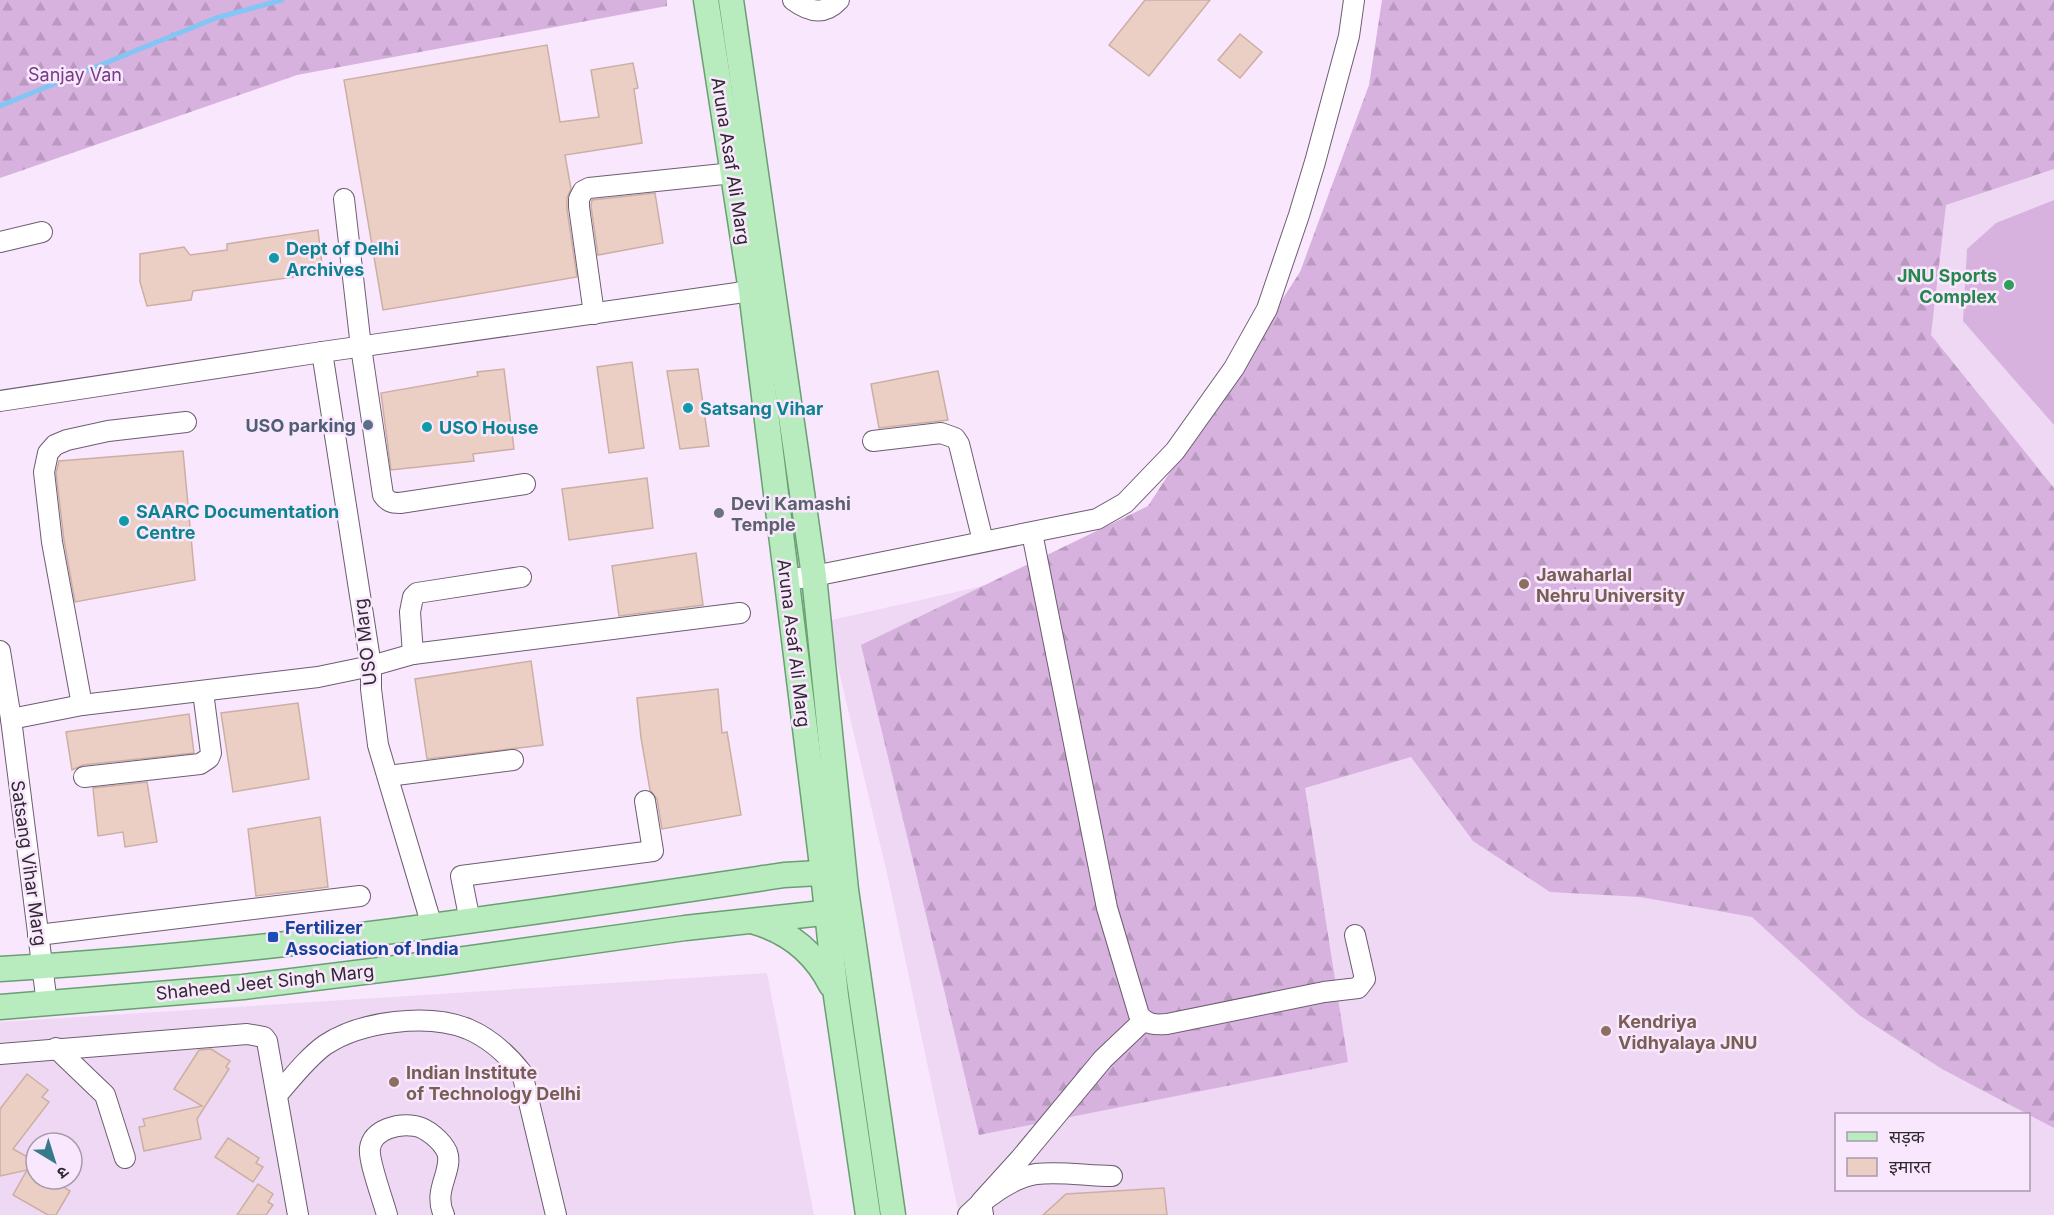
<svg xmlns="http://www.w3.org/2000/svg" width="2054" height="1215" font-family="Inter,'Noto Sans Devanagari',sans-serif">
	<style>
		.built { fill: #efd8f4; fill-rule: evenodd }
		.forest { fill: url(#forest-firs) }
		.garden { fill: #d7b2df }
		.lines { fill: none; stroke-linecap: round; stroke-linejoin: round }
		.stream { stroke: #83c5f4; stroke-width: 5 }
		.building { fill: #eccfc4; stroke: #cbafa4; stroke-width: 1.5 }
		.minor-casing { stroke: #6d5d71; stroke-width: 22 }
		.major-casing { stroke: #699f72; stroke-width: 27 }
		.minor { stroke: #fff; stroke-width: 20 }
		.major { stroke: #b8ecbf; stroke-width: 24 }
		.culture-dot { fill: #0f9aa8; stroke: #f9e7fd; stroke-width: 2 }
		.leisure-dot { fill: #2e9e5b; stroke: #f9e7fd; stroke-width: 2 }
		.service-dot { fill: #5c6f8a; stroke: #f9e7fd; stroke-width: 2 }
		.worship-dot { fill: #6b7280; stroke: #f9e7fd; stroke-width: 2 }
		.education-dot { fill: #8d6e63; stroke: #f9e7fd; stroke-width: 2 }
		.transit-dot { fill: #1a4fb4; stroke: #f9e7fd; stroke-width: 2 }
		.labels { text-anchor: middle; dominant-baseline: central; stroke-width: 5; stroke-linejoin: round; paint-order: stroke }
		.park-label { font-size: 18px; fill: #753c82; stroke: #f9e7fd }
		.street-label { font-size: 18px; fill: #302932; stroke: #f9e7fd }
		.culture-label { font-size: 18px; font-weight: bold; fill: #0d838f; stroke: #f9e7fd; text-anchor: start }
		.leisure-label { font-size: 18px; font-weight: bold; fill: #27864d; stroke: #f9e7fd; text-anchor: end }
		.service-label { font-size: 18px; font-weight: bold; fill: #4e5e75; stroke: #f9e7fd; text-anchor: end }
		.worship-label { font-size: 18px; font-weight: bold; fill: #5b616d; stroke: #f9e7fd; text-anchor: start }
		.education-label { font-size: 18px; font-weight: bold; fill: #785e54; stroke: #f9e7fd; text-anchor: start }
		.transit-label { font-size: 18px; font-weight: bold; fill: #164399; stroke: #f9e7fd; text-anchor: start }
	</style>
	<defs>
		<pattern id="forest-firs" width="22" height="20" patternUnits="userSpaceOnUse" patternTransform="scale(1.5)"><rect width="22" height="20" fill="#d7b2df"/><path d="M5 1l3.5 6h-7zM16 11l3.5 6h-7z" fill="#b999c0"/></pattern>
	</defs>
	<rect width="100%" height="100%" fill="#f9e7fd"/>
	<g class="built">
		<path d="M2054,0V1215H959L889,882L827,621L1161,546ZM1836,1114H2028V1190H1836Z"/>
		<path d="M767,973L814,1215H0V1022ZM36,1143H72V1179H36Z"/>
	</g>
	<g class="forest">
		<path d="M0,0H667V6L297,75L0,178Z"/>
		<path d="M1382,0H2054V169L1946,205L1931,335L2054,488V1128L1942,1069L1859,1015L1752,917L1640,897L1550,892L1473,841L1411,757L1305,788L1348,1062L979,1135L861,645L1148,506L1300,272L1369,85Z"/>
	</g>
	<path class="garden" d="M2054,200V425L1963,321L1967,249L1996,223Z"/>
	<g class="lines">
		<path class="stream" d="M0,106L216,18L282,0"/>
	</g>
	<g class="building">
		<path d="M1145,0H1210L1149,76L1109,45Z"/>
		<path d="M1240,34L1262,52L1240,78L1218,60Z"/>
		<path d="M547,45L560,122L599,117L591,70L633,63L638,88L634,89L642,143L565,155L571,189L567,198V209L577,277L383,310L344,80Z"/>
		<path d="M655,193L663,243L598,255L591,206L592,200Z"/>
		<path d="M318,230L323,273L193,291L191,300L147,306L140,282V254L184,247L190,255L227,250V244Z"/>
		<path d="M632,362L644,448L609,453L597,367Z"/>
		<path d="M504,369L514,449L473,454L474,461L391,470L381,393L478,376L477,372Z"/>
		<path d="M698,369L709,446L680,449L667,371Z"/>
		<path d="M938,371L948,420L879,428L871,384Z"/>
		<path d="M183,451L195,580L75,602L64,540L56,473L59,461Z"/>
		<path d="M647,478L653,528L569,540L562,489Z"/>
		<path d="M696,553L703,605L619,616L612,566Z"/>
		<path d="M531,661L543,745L427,759L415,679Z"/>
		<path d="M718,689L722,733L727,732L741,815L662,829L657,799L650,790L641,738L637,698Z"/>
		<path d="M298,703L309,779L233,792L221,713Z"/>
		<path d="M189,714L194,753L83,765L72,770L66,732Z"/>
		<path d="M147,782L157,842L125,847L123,832L98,836L93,788Z"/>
		<path d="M320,817L328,887L256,896L248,829Z"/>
		<path d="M211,1049L230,1061L226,1067L229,1069L197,1119L201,1139L144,1151L139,1127L145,1126L143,1119L202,1106L174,1089L199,1050Z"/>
		<path d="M27,1074L48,1090L42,1097L49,1102L13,1149L33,1160L36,1155V1179H66L62,1186L70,1191L56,1215H48L13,1195L27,1170L0,1176V1109Z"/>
		<path d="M228,1138L259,1158L256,1163L263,1167L253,1182L215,1157Z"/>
		<path d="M258,1184L273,1194L268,1202L273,1205L266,1215H237Z"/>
		<path d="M1164,1188L1167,1215H1043L1066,1194Z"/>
	</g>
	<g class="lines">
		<g class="minor-casing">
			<g id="minor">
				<path d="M793,0C809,12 824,16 839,0"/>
				<path d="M344,199L361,347L383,495C388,502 392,503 400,503L525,484"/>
				<path d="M0,242L42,232"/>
				<path d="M594,314L579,207V199L583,191L589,188L733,173"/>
				<path d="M322,352L371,666V689L378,745L432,926"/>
				<path d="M0,401L322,352L751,291"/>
				<path d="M873,441L941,433L955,438L959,444L983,541"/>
				<path d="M1032,533L1107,908L1139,1015C1147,1025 1155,1025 1167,1024L1324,992L1358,988L1365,979L1355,935"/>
				<path d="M786,580L814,576L1097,519L1125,503L1175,451L1234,368L1267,309L1299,215L1315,162L1349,36L1354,0"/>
				<path d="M0,651L11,719L47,1004"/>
				<path d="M413,654L410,612L413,597L417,593L521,577"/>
				<path d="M82,705L52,542L44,472L48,453L55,445L67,440L108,431L186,422"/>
				<path d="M11,719L82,705L318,677L371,666L413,654L740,613"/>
				<path d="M388,776L513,760"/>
				<path d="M84,777L200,764L209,758L211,753L203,692"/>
				<path d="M470,921L461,876L653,851L645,801"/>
				<path d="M38,935L360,896"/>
				<path d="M56,1048L105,1095L125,1158"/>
				<path d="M0,1054L247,1034L264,1037L267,1041L298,1215"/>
				<path d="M277,1095C292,1078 307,1058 325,1045C361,1021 428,1013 468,1029C489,1038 508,1055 522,1073L556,1215"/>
				<path d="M387,1215C383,1200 368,1160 370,1148C373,1129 399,1123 415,1126C427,1128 442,1141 447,1152C454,1170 432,1190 444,1215"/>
				<path d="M968,1215C984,1199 1013,1177 1036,1174C1061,1171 1087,1176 1112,1176"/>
				<path d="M983,1215L981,1202L1020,1159L1103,1059L1143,1021"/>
			</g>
		</g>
		<g class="major-casing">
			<g id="major">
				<path d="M706,0L751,291L823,874L836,996L868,1215"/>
				<path d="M731,0L814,576L846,890L893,1215"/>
				<path d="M755,922C789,932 815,953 831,985"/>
				<path d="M0,969C263,954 524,914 784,875L837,872"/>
				<path d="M0,1007L243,987L436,963L685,928L841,911"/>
			</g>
		</g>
		<use href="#minor" class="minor"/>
		<use href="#major" class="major"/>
	</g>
	<g class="culture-dot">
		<circle cx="274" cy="258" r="6"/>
		<circle cx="688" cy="408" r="6"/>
		<circle cx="427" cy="427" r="6"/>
		<circle cx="124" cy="521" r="6"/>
	</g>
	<circle class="leisure-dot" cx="2009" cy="285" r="6"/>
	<circle class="service-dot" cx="368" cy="425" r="6"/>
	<circle class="worship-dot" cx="719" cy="513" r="6"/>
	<g class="education-dot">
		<circle cx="1524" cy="584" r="6"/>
		<circle cx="1606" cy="1031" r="6"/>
		<circle cx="394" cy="1082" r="6"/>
	</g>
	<rect class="transit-dot" x="267" y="931" width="12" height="12" rx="3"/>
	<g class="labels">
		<g class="park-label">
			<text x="75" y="74">Sanjay Van</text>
		</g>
		<g class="street-label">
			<text transform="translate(731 161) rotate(81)">Aruna Asaf Ali Marg</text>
			<text transform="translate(365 642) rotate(-97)">USO Marg</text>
			<text transform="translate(794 643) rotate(83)">Aruna Asaf Ali Marg</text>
			<text transform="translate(29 863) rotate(82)">Satsang Vihar Marg</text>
			<text transform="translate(265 982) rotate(-6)">Shaheed Jeet Singh Marg</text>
		</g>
		<g class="culture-label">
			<text x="286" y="248">Dept of Delhi<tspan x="286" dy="21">Archives</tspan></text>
			<text x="700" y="408">Satsang Vihar</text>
			<text x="439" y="427">USO House</text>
			<text x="136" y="511">SAARC Documentation<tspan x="136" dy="21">Centre</tspan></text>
		</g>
		<g class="leisure-label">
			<text x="1997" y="275">JNU Sports<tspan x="1997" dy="21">Complex</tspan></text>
		</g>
		<g class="service-label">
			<text x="356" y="425">USO parking</text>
		</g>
		<g class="worship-label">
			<text x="731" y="503">Devi Kamashi<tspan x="731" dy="21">Temple</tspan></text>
		</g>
		<g class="education-label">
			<text x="1536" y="574">Jawaharlal<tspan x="1536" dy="21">Nehru University</tspan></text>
			<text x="1618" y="1021">Kendriya<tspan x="1618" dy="21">Vidhyalaya JNU</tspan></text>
			<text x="406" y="1072">Indian Institute<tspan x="406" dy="21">of Technology Delhi</tspan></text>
		</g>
		<g class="transit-label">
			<text x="285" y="927">Fertilizer<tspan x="285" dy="21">Association of India</tspan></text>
		</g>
	</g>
	<rect x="1835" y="1113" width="195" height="78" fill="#f9e7fd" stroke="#a99bac" stroke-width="1.5"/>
	<rect x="1847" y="1132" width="30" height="9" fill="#b8ecbf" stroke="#a99bac" stroke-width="1.5"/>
	<text x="1889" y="1143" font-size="18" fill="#302932">सड़क</text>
	<rect x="1847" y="1158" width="30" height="18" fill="#eccfc4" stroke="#a99bac" stroke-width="1.5"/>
	<text x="1889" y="1173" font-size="18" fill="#302932">इमारत</text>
	<g transform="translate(54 1161) rotate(142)"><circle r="28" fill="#f9e7fd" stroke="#a99bac" stroke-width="1.5"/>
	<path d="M0-4.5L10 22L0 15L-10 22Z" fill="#377a8a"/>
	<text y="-9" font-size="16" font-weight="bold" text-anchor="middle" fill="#302932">उ</text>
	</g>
</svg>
